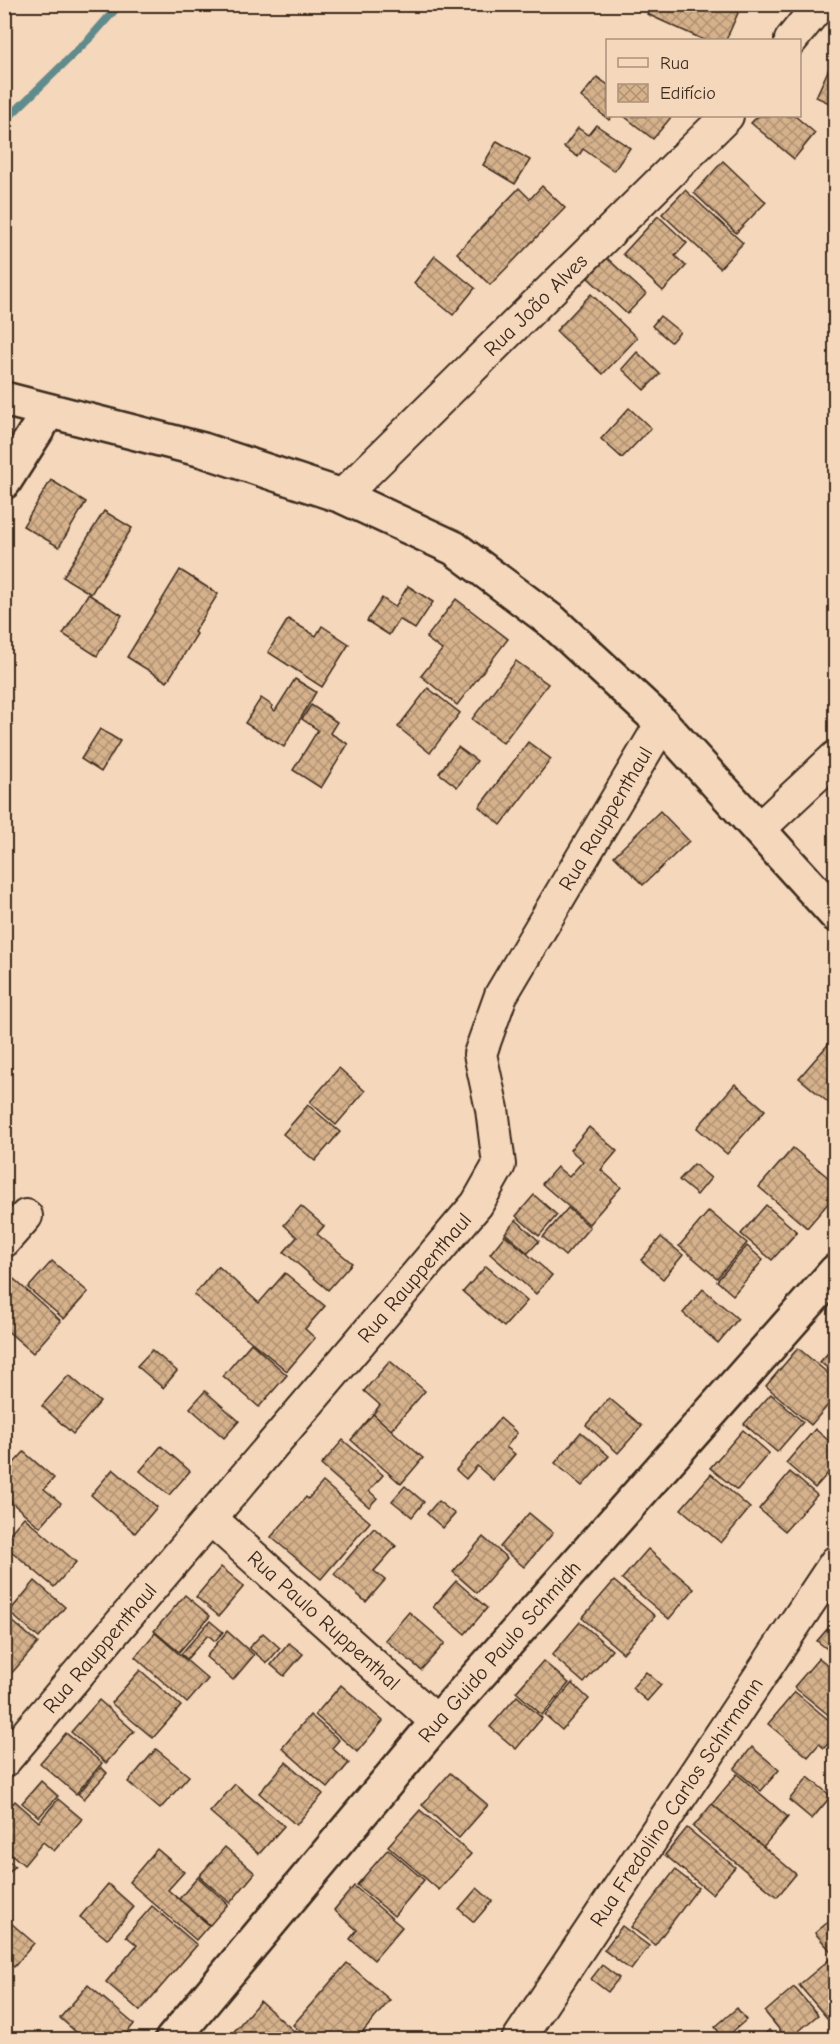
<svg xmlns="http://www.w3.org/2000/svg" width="840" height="2044" font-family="'Comic Neue',sans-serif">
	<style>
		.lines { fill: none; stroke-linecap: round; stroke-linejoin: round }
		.stream { stroke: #618b8d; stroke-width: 8 }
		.building { fill: url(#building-cross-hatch); stroke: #3b2a1e; stroke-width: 1.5 }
		.street-casing { stroke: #3b2a1e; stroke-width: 36 }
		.secondary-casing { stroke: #3b2a1e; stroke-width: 38 }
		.street { stroke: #f5d7bb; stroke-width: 32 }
		.secondary { stroke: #f5d7bb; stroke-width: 33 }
		.labels { text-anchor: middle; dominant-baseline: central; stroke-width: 6; stroke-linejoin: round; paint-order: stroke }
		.street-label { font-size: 21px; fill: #3b2a1e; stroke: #f5d7bb }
	</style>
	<defs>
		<pattern id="building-cross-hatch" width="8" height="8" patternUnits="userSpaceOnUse" patternTransform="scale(1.5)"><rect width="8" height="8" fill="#d6b28c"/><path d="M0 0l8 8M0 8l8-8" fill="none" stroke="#af9172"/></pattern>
	</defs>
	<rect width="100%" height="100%" fill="#f5d7bb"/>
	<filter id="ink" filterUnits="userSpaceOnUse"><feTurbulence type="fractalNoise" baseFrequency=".0167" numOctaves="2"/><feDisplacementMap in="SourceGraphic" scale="12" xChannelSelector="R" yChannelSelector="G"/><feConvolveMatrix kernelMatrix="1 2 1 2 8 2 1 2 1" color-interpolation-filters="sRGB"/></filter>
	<g filter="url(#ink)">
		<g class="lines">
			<path class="stream" d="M4,122L91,37L120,4"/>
		</g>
		<g class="building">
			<path d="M651,4H738L735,11L738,13L726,40H704L647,14Z"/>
			<path d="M832,62L836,64V106L816,97Z"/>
			<path d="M597,77L608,85V116H612L609,120L581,97Z"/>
			<path d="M624,116H672L653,139Z"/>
			<path d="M758,116H795L815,133L794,159L751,123Z"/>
			<path d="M596,125L630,148L614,171L583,149L578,157L564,147L578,128L588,135Z"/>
			<path d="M497,141L530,160L515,184L483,165Z"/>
			<path d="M723,161L766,202L736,233L694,193Z"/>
			<path d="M542,186L565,208L490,285L457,253L519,188L530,199Z"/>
			<path d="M685,190L743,243L720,268L662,214Z"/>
			<path d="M658,216L687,243L675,256L686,266L663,291L623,254Z"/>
			<path d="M435,256L475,288L453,315L414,283Z"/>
			<path d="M607,258L646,294L627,314L588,278Z"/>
			<path d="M591,294L637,338L603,374L556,331Z"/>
			<path d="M660,316L680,332L671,342L652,326Z"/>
			<path d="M637,352L660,374L644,390L622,369Z"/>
			<path d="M629,408L651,428L622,458L601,439Z"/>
			<path d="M51,480L86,502L59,547L23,526Z"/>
			<path d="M104,511L132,528L91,594L63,577Z"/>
			<path d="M180,570L218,594L194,632L197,634L167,682L127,657Z"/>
			<path d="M408,586L433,602L415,629L399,619L389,635L367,621L382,598L395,607Z"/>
			<path d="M88,594L122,615L97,656L63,634Z"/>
			<path d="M456,599L508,639L457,705L421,676L442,650L426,638Z"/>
			<path d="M288,619L316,636L322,626L349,644L322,687L268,652Z"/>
			<path d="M516,661L548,684L503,743L472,719Z"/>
			<path d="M295,679L316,692L284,747L245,723L261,698L273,706L271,708L275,711Z"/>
			<path d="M428,688L460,713L430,753L398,727Z"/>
			<path d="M311,705L337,722L330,733L348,744L321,788L293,770L318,730L302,719Z"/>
			<path d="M100,729L120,741L101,772L81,759Z"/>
			<path d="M528,742L551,759L501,825L479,807Z"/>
			<path d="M458,747L477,761L457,787L439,773Z"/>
			<path d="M660,811L689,841L643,885L614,856Z"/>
			<path d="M832,1040L836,1042V1109L799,1078Z"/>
			<path d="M339,1068L365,1091L336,1125L310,1102Z"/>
			<path d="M735,1084L765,1110L727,1154L697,1128Z"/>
			<path d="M308,1105L340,1132L315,1161L283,1134Z"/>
			<path d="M589,1127L617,1151L601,1170L621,1187L589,1224L542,1184L557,1167L569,1177L583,1161L570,1150Z"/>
			<path d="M793,1148L836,1184V1194L807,1228L759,1187Z"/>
			<path d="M694,1164L711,1178L697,1195L679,1180Z"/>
			<path d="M534,1195L557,1215L539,1236L516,1216Z"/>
			<path d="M766,1205L797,1232L772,1260L741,1234Z"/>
			<path d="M301,1206L324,1226L317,1234L352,1263L328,1290L284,1252L297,1237L284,1225Z"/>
			<path d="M568,1208L590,1227L565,1256L543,1237Z"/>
			<path d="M709,1211L747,1243L717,1278L679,1246Z"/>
			<path d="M516,1220L539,1241L528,1253L505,1233Z"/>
			<path d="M505,1235L552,1275L536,1294L490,1254Z"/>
			<path d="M661,1237L683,1255L663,1279L641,1260Z"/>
			<path d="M747,1246L763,1260L733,1295L717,1281Z"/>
			<path d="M52,1261L88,1292L64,1319L28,1288Z"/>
			<path d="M218,1266L259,1303L285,1273L325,1306L305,1329L315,1338L287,1371L194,1295Z"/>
			<path d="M486,1266L527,1301L504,1327L463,1292Z"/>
			<path d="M6,1272L61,1321L33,1353L4,1328Z"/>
			<path d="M703,1289L738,1319L718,1343L683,1313Z"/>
			<path d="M251,1343L287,1375L259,1407L223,1376Z"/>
			<path d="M836,1344V1375L820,1362Z"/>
			<path d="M798,1348L836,1380V1396L811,1425L766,1386Z"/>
			<path d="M152,1350L177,1371L163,1388L137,1366Z"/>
			<path d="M390,1361L425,1391L391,1430L373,1414L380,1405L364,1391Z"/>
			<path d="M69,1375L100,1402L73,1434L42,1406Z"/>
			<path d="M205,1391L239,1421L224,1438L190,1408Z"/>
			<path d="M771,1394L803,1422L777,1452L744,1424Z"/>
			<path d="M609,1398L642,1426L618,1453L586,1425Z"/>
			<path d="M373,1414L423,1458L401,1484L351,1440Z"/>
			<path d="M500,1418L517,1433L506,1447L515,1454L493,1480L477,1466L466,1479L456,1470Z"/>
			<path d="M815,1429L836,1447V1464L815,1488L786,1463Z"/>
			<path d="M743,1430L769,1453L737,1490L710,1468Z"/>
			<path d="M581,1432L609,1456L582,1486L555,1463Z"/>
			<path d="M343,1440L383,1475L369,1491L377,1498L369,1507L321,1465Z"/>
			<path d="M161,1446L190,1471L169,1495L140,1471Z"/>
			<path d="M24,1452L54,1478L44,1489L61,1503L40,1527L4,1496V1474Z"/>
			<path d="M113,1469L157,1507L135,1533L91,1495Z"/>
			<path d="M790,1472L817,1495L785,1531L759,1509Z"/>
			<path d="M711,1474L750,1508L721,1543L681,1509Z"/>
			<path d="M323,1482L370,1522L321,1579L271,1537L306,1497L308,1499Z"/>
			<path d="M405,1486L424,1502L412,1517L392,1501Z"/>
			<path d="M438,1501L455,1514L443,1528L427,1514Z"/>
			<path d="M529,1513L553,1533L524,1567L500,1547Z"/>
			<path d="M24,1517L76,1562L54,1587L4,1545V1540Z"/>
			<path d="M374,1528L396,1546L374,1571L385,1580L366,1602L334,1574Z"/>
			<path d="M483,1537L507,1558L477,1593L453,1572Z"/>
			<path d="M648,1549L694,1589L669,1619L622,1579Z"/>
			<path d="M221,1567L244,1586L219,1616L196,1597Z"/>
			<path d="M35,1581L65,1607L39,1638L9,1612Z"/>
			<path d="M456,1581L487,1608L465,1634L433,1607Z"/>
			<path d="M614,1581L655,1616L623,1653L582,1618Z"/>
			<path d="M185,1595L210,1616L179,1652L154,1631Z"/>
			<path d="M409,1612L445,1643L421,1670L385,1640Z"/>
			<path d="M4,1614L38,1643L10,1675L4,1670Z"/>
			<path d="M836,1619V1656L817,1641Z"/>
			<path d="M210,1621L223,1632L215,1641L208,1635L187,1659L181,1654Z"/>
			<path d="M580,1622L612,1650L584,1683L552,1655Z"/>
			<path d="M227,1631L254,1655L233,1680L206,1657Z"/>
			<path d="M155,1633L208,1679L187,1703L135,1657Z"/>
			<path d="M263,1633L280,1648L267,1663L249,1648Z"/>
			<path d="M289,1643L303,1654L284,1676L271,1665Z"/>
			<path d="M819,1658L836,1671V1721L794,1687Z"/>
			<path d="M543,1661L569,1683L542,1715L516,1692Z"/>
			<path d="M140,1670L181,1706L153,1738L111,1703Z"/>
			<path d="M646,1672L661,1685L647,1701L632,1688Z"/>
			<path d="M572,1683L589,1699L562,1730L545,1715Z"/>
			<path d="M341,1685L383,1721L357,1752L315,1715Z"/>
			<path d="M795,1692L836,1726V1735L824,1748L819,1744L808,1757L768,1724Z"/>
			<path d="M517,1696L542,1718L516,1749L490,1727Z"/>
			<path d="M99,1700L134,1731L106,1763L71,1732Z"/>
			<path d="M310,1715L339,1740L332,1748L349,1763L328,1788L282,1748Z"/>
			<path d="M66,1733L102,1763L76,1794L40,1763Z"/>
			<path d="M752,1747L779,1770L761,1791L734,1769Z"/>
			<path d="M156,1749L189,1776L160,1809L128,1782Z"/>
			<path d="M286,1762L323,1794L296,1825L259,1793Z"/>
			<path d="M101,1767L107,1773L84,1799L78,1794Z"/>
			<path d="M450,1773L488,1805L459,1838L422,1805Z"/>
			<path d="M737,1774L788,1817L763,1847L712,1804Z"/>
			<path d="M808,1777L831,1796L812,1819L789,1800Z"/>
			<path d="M41,1781L58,1796L39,1817L22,1803Z"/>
			<path d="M235,1784L284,1826L259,1854L210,1812Z"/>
			<path d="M58,1799L82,1819L54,1851L43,1842L24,1865L4,1848V1813L15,1801L39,1822Z"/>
			<path d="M712,1804L796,1874L777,1897L693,1827Z"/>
			<path d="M420,1810L471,1854L439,1890L388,1846Z"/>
			<path d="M687,1828L735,1867L712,1894L665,1855Z"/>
			<path d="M225,1847L255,1873L230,1903L199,1876Z"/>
			<path d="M157,1849L184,1872L168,1890L209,1925L196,1940L129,1882Z"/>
			<path d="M388,1849L424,1880L394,1916L357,1885Z"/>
			<path d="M4,1857L15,1866L4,1878Z"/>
			<path d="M675,1870L698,1888L655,1945L631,1927Z"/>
			<path d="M198,1877L228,1904L210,1925L179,1899Z"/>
			<path d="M108,1884L134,1907L107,1939L80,1917Z"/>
			<path d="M354,1886L402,1927L374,1960L350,1939L357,1930L334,1910Z"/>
			<path d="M477,1888L492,1901L474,1922L459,1909Z"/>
			<path d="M152,1906L197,1945L140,2011L106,1982L137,1945L126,1936Z"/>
			<path d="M4,1917L34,1943L14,1967L4,1959Z"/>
			<path d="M834,1917L836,1919V1957L815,1933Z"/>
			<path d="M622,1926L649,1946L631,1970L604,1950Z"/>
			<path d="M830,1959L836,1965V2010L827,2018L799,1985Z"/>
			<path d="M347,1963L390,2000L356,2040H310L293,2025Z"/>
			<path d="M602,1965L619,1978L608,1992L591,1979Z"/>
			<path d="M88,1985L134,2024L121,2040H85L60,2018Z"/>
			<path d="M794,1987L818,2015L788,2040L765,2012Z"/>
			<path d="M260,2001L303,2039V2040H234L230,2036Z"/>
			<path d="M737,2008L746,2020L724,2039L715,2027Z"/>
			<path d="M769,2030L777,2040H759Z"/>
		</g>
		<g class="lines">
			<g class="street-casing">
				<g id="street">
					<path d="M791,40L820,4"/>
					<path id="s1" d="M342,496L727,116"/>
					<path d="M759,829L836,757"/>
					<path d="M4,1241L26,1216"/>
					<path id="s2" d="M210,1518L437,1722"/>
					<path id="s3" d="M4,1761L477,1204L499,1165L492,1109L480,1054L501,995L662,723"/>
					<path id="s4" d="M518,2040L836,1562"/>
				</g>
			</g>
			<g class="secondary-casing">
				<g id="secondary">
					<path d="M4,399L203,450L342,496L454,548L553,622L662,723L836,915"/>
					<path d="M4,482L49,411"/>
					<path id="s5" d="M172,2040L437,1722L836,1271"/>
				</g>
			</g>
			<use href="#street" class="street"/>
			<use href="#secondary" class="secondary"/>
		</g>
	</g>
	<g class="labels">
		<g class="street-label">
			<text stroke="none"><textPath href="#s1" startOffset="272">Rua João Alves</textPath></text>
			<text stroke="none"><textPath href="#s3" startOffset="1156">Rua Rauppenthaul</textPath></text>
			<text stroke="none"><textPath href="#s3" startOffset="634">Rua Rauppenthaul</textPath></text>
			<text stroke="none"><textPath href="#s2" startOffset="153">Rua Paulo Ruppenthal</textPath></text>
			<text stroke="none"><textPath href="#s3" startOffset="148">Rua Rauppenthaul</textPath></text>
			<text stroke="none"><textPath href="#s5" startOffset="508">Rua Guido Paulo Schmidh</textPath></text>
			<text stroke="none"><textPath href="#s4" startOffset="286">Rua Fredolino Carlos Schirmann</textPath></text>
		</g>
	</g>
	<rect width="840" height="2044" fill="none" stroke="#f5d7bb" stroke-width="24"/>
	<rect x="12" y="12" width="816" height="2020" fill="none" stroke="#3b2a1e" stroke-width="2" filter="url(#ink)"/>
	<rect x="606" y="39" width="195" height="78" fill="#f5d7bb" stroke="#ab927c" stroke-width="1.5"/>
	<rect x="618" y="58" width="30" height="9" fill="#f5d7bb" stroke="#ab927c" stroke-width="1.5"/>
	<text x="660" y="69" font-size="18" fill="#3b2a1e">Rua</text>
	<rect x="618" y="84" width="30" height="18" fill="url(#building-cross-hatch)" stroke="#ab927c" stroke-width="1.5"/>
	<text x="660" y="99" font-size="18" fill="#3b2a1e">Edifício</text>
</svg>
